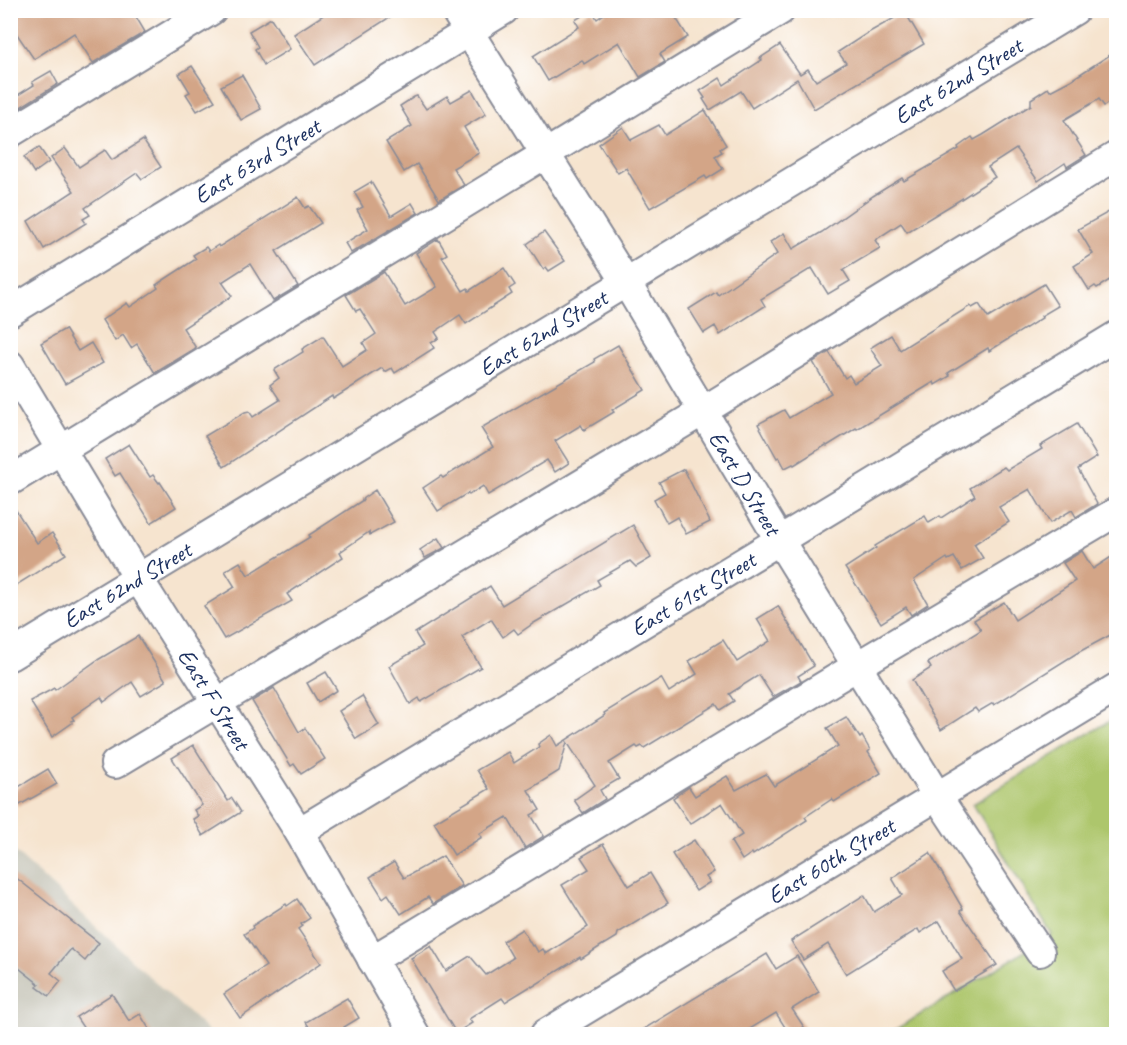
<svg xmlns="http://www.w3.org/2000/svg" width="1127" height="1045" font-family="Caveat,sans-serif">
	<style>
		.industrial { fill: #c6c5b8 }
		.green { fill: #adc66c; stroke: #647a65; stroke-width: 1.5 }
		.building { fill: #d3a587 }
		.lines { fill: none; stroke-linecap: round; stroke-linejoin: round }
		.minor-casing { stroke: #888a96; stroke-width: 32 }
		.minor { stroke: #fff; stroke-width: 28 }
		.labels { text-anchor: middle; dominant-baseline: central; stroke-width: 4.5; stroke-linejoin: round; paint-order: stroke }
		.street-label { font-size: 24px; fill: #1b2f5e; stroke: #fff }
	</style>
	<rect width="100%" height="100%" fill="#fff"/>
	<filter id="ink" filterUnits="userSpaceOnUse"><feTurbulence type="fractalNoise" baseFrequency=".0167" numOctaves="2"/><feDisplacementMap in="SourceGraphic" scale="12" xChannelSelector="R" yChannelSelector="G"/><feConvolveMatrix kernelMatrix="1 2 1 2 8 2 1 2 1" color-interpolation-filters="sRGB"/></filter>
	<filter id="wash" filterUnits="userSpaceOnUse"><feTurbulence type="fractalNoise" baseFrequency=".008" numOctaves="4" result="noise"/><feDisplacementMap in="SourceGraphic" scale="24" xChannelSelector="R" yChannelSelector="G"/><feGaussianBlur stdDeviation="1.35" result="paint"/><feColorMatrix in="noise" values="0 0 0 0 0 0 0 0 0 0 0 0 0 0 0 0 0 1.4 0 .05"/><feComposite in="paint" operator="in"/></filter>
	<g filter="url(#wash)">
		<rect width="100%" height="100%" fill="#f6e4cf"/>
		<path class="industrial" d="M11,848L211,1034H11Z"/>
		<path class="green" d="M1116,717V1034H888L1052,935L973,804Z"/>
		<g id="blocks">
			<g class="building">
				<path d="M12,10H132L145,32L93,63L74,33L34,59L10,24L17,18Z"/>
				<path d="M331,10H401L315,65L294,34Z"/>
				<path d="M592,10L597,19L610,10H671L688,37L660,54L665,62L640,77L619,42L584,64L582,60L548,81L533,56L579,27L575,20Z"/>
				<path d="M905,12L924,44L814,109L797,79L752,108L741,91L710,110L703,99L705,98L700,91L720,78L724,85L762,60L760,58L780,45L800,74L808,69L816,81L846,63L838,52L866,34Z"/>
				<path d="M271,18L290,49L264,65L255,49L258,47L249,31Z"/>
				<path d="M1116,51V97L1104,106L1099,99L1064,120L1086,155L1067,167L1065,163L1038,181L1016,149L988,167L995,177L958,201L907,232L901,223L875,240L880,248L843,270L850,281L828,294L812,268L761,299L765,306L720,335L715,326L704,333L689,309L716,292L718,295L777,254L770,242L784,233L793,249L822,232L873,196L902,178L904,181L959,149L958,147L972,137L974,140L983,135L1031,105V99L1048,88L1050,91L1071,80Z"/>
				<path d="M192,66L215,101L197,111L186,94L190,92L179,74Z"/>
				<path d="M51,71L58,84L11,113L10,100L34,85L32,82Z"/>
				<path d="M242,75L261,109L241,120L221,86Z"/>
				<path d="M472,90L486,114L464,127L479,153L453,168L464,185L439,200L417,164L404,172L386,142L412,126L400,106L414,97L417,96L426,109L447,96L451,102Z"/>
				<path d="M705,110L726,145L720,149L722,152L715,156L723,169L707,179L705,176L650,208L626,168L618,173L599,144L623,127L631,140L659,125L665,135Z"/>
				<path d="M143,140L161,167L142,179L137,173L85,208L90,215L83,219L86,223L44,249L28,221L74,191L51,158L65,148L79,167L105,150L112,160Z"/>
				<path d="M39,147L49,162L34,173L24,157Z"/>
				<path d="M371,182L391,216L412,203L418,213L351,253L345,243L368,229L357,210L363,207L354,192Z"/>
				<path d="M298,197L305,208L309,206L321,223L276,251L298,286L273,301L250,264L222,282L232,296L183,328L196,348L155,373L137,344L131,348L123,335L115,341L102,320L127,303L130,307L158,288L156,285L196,259L193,255L206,247L209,251L218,245L219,247Z"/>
				<path d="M1116,208V276L1097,288L1095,286L1089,290L1074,266L1093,254L1078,229Z"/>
				<path d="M544,232L565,261L549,271L546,267L543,269L527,244Z"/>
				<path d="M438,239L447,254L442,257L463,291L468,288L469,291L504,268L515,285L509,289L512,294L466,324L460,315L435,332L439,338L431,343L434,348L395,373L392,368L385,372L382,368L333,399L332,396L224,467L205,436L245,412L249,411L253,417L280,400L270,385L279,378L274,370L303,352L302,349L323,336L342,366L367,350L363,343L376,334L360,309L356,311L346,295L384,272L405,306L437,287L416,253Z"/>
				<path d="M1044,284L1058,306L1041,316L1042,318L989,351L988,348L948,373L950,376L935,385L934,382L857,429L856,428L827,446L826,445L794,465L793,464L785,468L779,457L777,458L758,424L784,410L789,418L831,393L813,362L829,352L845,378L849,375L854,383L882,366L870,348L891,335L900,350L970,306L972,308L979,304L988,318Z"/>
				<path d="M65,329L78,351L91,343L103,363L65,384L41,343Z"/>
				<path d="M618,345L645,390L612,410L614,412L584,430L581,425L555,441L569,463L555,472L547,460L488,495L483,486L469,495L468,493L438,511L423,488L441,476L443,478L493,447L481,428L595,362L594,359Z"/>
				<path d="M1077,424L1097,457L1078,469L1097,504L1076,517L1072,510L1050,523L1030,489L999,507L1009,522L974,544L983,558L962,570L954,557L948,560L947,558L914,580L928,604L911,615L906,607L881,623L845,568L876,548L875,546L925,516L929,523L940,516L941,518L975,496L970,488L1004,467L1007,470L1042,449L1040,446Z"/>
				<path d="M129,444L150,477L153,475L159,483L160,482L176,507L151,523L120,473L115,476L105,459Z"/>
				<path d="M684,469L710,522L686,534L677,517L667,523L654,499L665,493L659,482Z"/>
				<path d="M375,490L394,522L370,535L369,532L340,552L343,557L287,594L292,601L224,639L204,606L235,587L225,571L240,562L248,575L310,537L309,535L363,500L362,499Z"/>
				<path d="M10,501L37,543L52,533L66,554L10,589Z"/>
				<path d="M633,525L651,558L636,567L630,561L597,580L600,585L534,623L518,634L514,629L503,637L491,619L462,637L481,667L421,702L419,698L410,704L389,666L423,646L415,633L490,586L502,605Z"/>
				<path d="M438,538L444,548L425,558L420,550Z"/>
				<path d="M1082,551L1093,569L1116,554V632L1077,653L994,705L993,703L978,712L975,708L941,730L912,680L931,668L928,663L981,630L974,620L1004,602L1015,620L1075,581L1063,563Z"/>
				<path d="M778,606L814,666L798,676L801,681L773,697L759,675L729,694L734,701L720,710L716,704L644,748L642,746L638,748L636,746L609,763L619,779L600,790L605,799L583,813L574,800L595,785L567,742L559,771L528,790L540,810L531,815L544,836L525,848L507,817L479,834L482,837L454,855L434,822L489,789L477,770L508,752L514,763L539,747L538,744L551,735L557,746L605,715L604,713L661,678L669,692L697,674L689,661L723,640L737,662L770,641L757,619Z"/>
				<path d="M138,636L166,681L141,696L132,682L104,702L101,697L72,717L74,720L71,721L72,723L52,737L30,701L49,691L54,688L55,690L96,661Z"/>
				<path d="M326,672L337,690L318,702L307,683Z"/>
				<path d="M274,688L299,732L305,728L325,759L301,774L294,764L291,766L252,701Z"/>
				<path d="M362,696L379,725L356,739L339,711Z"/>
				<path d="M846,717L860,738L862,736L870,750L868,752L881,773L834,802L832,799L805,817L807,820L753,855L752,853L742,860L731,842L742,835L722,803L690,824L673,798L689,787L695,796L727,776L736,790L766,774L774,786L838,746L827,728Z"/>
				<path d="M193,745L228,801L232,798L241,812L203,836L193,819L198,816L194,810L202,805L172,758Z"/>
				<path d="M48,769L57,784L18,806L10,792Z"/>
				<path d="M694,840L714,872L706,877L710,882L696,891L672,854Z"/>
				<path d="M603,844L629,886L650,873L668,903L618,933L617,937L604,945V944L581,959L580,957L532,987L531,986L505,1002L502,998L469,1019L472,1023L456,1033L411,958L431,946L446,971L470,956L486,975L513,958L503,941L522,929L532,946L534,945L538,952L543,949L546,954L588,927L562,885L589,869L581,857Z"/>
				<path d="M930,853L963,909L960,911L997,965L954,991L942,971L962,959L939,921L920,933L918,929L846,974L828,944L803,960L791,941L864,895L874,912L902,895L892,878Z"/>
				<path d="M443,856L462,886L433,904L428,897L401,914L388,894L383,898L370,877L394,862L404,878Z"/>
				<path d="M10,873L99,943L85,961L71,949L51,973L61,981L49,996L37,987L39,984L10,961Z"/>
				<path d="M297,899L310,918L301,924L302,926L298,929L321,963L240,1018L224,994L266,966L244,934L253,928L252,926L286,904L287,906Z"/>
				<path d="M767,954L776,969L797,956L819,992L792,1009L804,1027L792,1035H790L776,1013L740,1035H634Z"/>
				<path d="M112,994L129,1021L140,1014L153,1035H88L76,1017Z"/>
				<path d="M347,998L359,1018L344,1027L349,1035H314L306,1022Z"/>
			</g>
		</g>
	</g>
	<g filter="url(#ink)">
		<use href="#blocks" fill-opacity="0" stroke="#888a96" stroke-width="1.5"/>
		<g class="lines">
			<g class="minor-casing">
				<g id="minor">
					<path d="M455,10L626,282L780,541L937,796L1040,952"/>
					<path d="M10,133L212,10"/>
					<path d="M10,312L504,10"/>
					<path d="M10,365L138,578L299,832L415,1034"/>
					<path d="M10,481L781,10"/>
					<path d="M10,656L1075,10"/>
					<path d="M115,764L703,411L1116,156"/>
					<path d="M299,832L1116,336"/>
					<path d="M372,960L857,666L1116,512"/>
					<path d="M545,1034L1116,688"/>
				</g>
			</g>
			<use href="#minor" class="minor"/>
		</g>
	</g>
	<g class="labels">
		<g class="street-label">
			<text transform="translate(958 81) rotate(-31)">East 62nd Street</text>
			<text transform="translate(257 161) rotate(-31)">East 63rd Street</text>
			<text transform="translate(543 333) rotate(-31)">East 62nd Street</text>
			<text transform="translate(745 483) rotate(59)">East D Street</text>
			<text transform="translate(127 585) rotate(-31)">East 62nd Street</text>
			<text transform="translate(693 594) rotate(-31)">East 61st Street</text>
			<text transform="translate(214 699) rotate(58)">East F Street</text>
			<text transform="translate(831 861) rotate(-31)">East 60th Street</text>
		</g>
	</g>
	<rect width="1127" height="1045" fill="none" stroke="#fff" stroke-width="36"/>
</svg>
